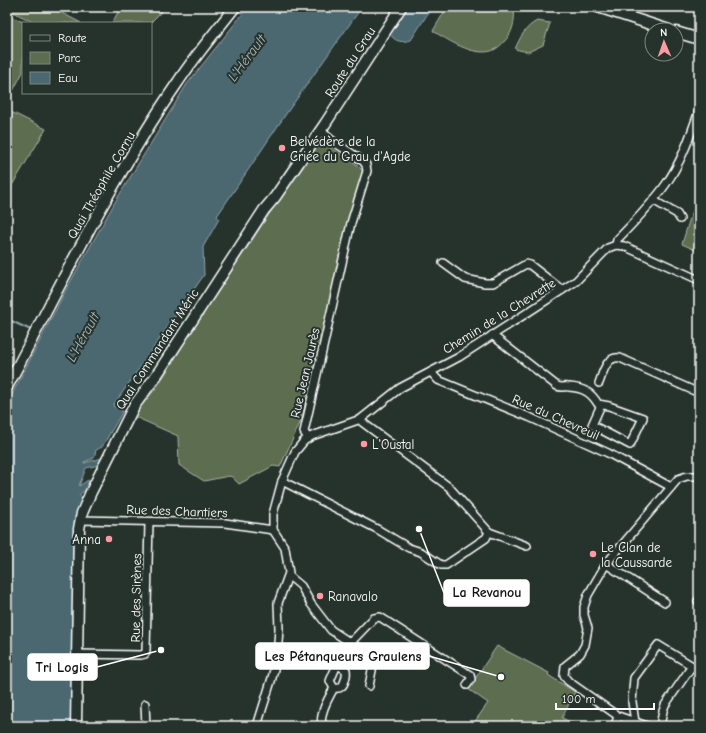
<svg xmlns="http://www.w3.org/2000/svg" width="706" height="733" font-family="'Comic Neue',sans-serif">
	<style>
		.green { fill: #5d6d4f; stroke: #aeb6a7 }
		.water { fill: #4b6771; stroke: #93a4aa }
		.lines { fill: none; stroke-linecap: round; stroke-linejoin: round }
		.stream { stroke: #93a4aa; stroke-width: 2 }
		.street-casing { stroke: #fff; stroke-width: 10 }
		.secondary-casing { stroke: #fff; stroke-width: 13 }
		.street { stroke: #26332d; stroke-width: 7 }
		.secondary { stroke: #26332d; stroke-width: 10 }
		.poi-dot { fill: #ff9aa2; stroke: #26332d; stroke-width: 1.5 }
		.labels { text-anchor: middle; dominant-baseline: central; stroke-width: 4; stroke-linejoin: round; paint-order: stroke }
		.street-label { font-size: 13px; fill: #fff; stroke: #26332d }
		.poi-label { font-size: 13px; fill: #fff; stroke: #26332d; text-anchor: start }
		.water-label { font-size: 14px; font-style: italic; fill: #aebbbf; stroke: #26332d }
		.leader { fill: none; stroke: #fff; stroke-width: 1.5 }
		.callout-dot { fill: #fff; stroke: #26332d; stroke-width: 1.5 }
		.callout { fill: #fff; stroke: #fff; stroke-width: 1.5 }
		.callout-label { font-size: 14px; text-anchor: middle; font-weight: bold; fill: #111 }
	</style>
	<rect width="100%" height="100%" fill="#26332d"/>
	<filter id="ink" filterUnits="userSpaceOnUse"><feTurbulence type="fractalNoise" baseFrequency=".025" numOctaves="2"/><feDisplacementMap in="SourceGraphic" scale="8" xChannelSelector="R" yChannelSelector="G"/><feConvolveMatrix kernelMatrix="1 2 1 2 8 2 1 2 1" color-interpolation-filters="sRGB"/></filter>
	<g filter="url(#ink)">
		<g class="green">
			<path d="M7,7H66L62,13L81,23H35L7,9Z"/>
			<path d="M121,7H166L150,23H112Z"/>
			<path d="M447,7H514C515,18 514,28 508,37C504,42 498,49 491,51C472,56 448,40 433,31Z"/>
			<path d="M7,15L25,23H23V72L7,102Z"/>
			<path d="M537,21L550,23L543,45L528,52L515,49C520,38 525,27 537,21Z"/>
			<path d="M7,110L46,129L11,187L7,188Z"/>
			<path d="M318,140L356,164L363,171L338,262L315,370L300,423L280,467L273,466L239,484L232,477L229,476L204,481L179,465L178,436L133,416L157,387L190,334Z"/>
			<path d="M699,198V250L698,251L682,244L690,218Z"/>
			<path d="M497,646L549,673L548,675L575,692L562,718L579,726H476L473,724L488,703L468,689Z"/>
		</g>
		<g class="water">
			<path d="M248,7H362L288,111L217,216L219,219L203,247L204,275L113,406L123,411L102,447L96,450L94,458L84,462V463L102,458L99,465L86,468L79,486L88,480L89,487L79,495L84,499L75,517L73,536L71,726H7V404L67,288L115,202L187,84Z"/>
			<path d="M406,7H432L411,40C401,43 394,42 389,32Z"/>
		</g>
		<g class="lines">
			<path class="stream" d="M7,319L33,331"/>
			<g class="street-casing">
				<g id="street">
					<path d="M653,200L677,214L680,219"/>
					<path d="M616,245L617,240C634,222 652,204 666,184C682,161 690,136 699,111"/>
					<path d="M443,263L465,279L485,283H493L526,264L530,265L562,290"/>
					<path d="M492,335L557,386C562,388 565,386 569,387C583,388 591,392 598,404L609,406L643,418L630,445L592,425L601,405"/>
					<path d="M431,372L438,380L529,417L608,453L671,487"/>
					<path d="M599,383C603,373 606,356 620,358L699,393"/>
					<path d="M361,419L362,422L449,487L489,532L527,546"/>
					<path d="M308,438L304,432L351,223L367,171L366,165L363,161L334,142L320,130"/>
					<path d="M282,481L377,529L409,548L421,552L441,565H446L452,561L486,538L489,532"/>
					<path d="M80,520L225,523L273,530"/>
					<path d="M606,564L665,602"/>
					<path d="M289,576L301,586L311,604L331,630L372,657L374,660L369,686"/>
					<path d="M698,601L699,600"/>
					<path d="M351,642L374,618L380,617L470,675L471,679L467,685"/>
					<path d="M77,654L141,655L145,654L146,651L149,522"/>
					<path d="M339,666L346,670C347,674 345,684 341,687C339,689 336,688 334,688L330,681L336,667Z"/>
					<path d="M145,704L146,726"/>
					<path d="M618,716L568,681L564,676L565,666L580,654L585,645L588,628L584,615V607L588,595L606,564L678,479L687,476H699"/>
					<path d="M635,722L632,702L634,678L658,645L699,670"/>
					<path d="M257,726L272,678L277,656L279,629L278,603L289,573L285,548L273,530V514L282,481L295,452L304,441L312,436L361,419L400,388L459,357L576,281L608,248L616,245L624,246L699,280"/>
					<path d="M322,726C319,714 328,699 334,688"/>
					<path d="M615,726L618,716L647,726"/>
					<path d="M660,726L663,711L665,705L692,666"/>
				</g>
			</g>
			<g class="secondary-casing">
				<g id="secondary">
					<path d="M598,7L669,30"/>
					<path d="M676,32L699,39"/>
					<path d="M7,387C61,284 112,178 178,82C195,56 215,32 235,7"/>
					<path d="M76,726L79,529L82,513L91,492L134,406L156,376L264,210L275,197L325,124L401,7"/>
				</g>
			</g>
			<use href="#street" class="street"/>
			<use href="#secondary" class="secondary"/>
		</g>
	</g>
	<g class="poi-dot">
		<circle cx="282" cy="148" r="4"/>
		<circle cx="364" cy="444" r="4"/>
		<circle cx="109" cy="539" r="4"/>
		<circle cx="593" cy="554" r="4"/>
		<circle cx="320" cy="596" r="4"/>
	</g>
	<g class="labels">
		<g class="street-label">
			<text transform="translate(350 62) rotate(-57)">Route du Grau</text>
			<text transform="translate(101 185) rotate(-60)">Quai Théophile Cornu</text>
			<text transform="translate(499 316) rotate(-32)">Chemin de la Chevrette</text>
			<text transform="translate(157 349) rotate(-57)">Quai Commandant Méric</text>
			<text transform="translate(305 373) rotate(-77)">Rue Jean Jaurès</text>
			<text transform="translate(556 417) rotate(24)">Rue du Chevreuil</text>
			<text transform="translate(177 511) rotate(2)">Rue des Chantiers</text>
			<text transform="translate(136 598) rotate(-89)">Rue des Sirènes</text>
		</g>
		<g class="poi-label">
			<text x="290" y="141">Belvédère de la<tspan x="290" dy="15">Criée du Grau d'Agde</tspan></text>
			<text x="372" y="444">L'Oustal</text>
			<text x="101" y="539" text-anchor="end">Anna</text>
			<text x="601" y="547">Le Clan de<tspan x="601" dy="15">la Caussarde</tspan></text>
			<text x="328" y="596">Ranavalo</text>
		</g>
		<g class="water-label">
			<text transform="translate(247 58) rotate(-53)">L'Hérault</text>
			<text transform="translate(83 337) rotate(-61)">L'Hérault</text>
		</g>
	</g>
	<path class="leader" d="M419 529L444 593M501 677L429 656M161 650L97 667"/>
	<g class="callout-dot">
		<circle cx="419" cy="529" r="4"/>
		<circle cx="501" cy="677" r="4"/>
		<circle cx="161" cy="650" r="4"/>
	</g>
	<g class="callout">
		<rect x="444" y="580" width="85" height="26" rx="4"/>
		<rect x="256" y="643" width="173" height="26" rx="4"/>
		<rect x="28" y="654" width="69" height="26" rx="4"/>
	</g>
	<g class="callout-label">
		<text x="487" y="597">La Revanou</text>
		<text x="343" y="661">Les Pétanqueurs Graulens</text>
		<text x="62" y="672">Tri Logis</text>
	</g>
	<rect width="706" height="733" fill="none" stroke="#26332d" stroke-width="24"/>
	<rect x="12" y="12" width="682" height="709" fill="none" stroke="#fff" stroke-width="1.5" filter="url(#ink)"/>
	<rect x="22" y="22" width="130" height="72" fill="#26332d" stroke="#7d8581"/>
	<rect x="30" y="35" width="20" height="6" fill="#26332d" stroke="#7d8581"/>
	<text x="58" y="42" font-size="12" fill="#ffffff">Route</text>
	<rect x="30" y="52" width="20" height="12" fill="#5d6d4f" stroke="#7d8581"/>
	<text x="58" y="62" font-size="12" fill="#ffffff">Parc</text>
	<rect x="30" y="72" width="20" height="12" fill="#4b6771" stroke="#7d8581"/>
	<text x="58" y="82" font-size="12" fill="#ffffff">Eau</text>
	<g transform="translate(664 42) rotate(358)"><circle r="19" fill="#26332d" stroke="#7d8581"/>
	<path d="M0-3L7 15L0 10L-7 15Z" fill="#ff9aa2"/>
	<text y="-6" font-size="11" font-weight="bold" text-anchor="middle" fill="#ffffff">N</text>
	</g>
	<path d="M556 703v6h98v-6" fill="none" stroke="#ffffff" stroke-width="2"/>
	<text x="562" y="703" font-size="12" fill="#ffffff" stroke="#26332d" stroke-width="3" paint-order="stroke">100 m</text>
</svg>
